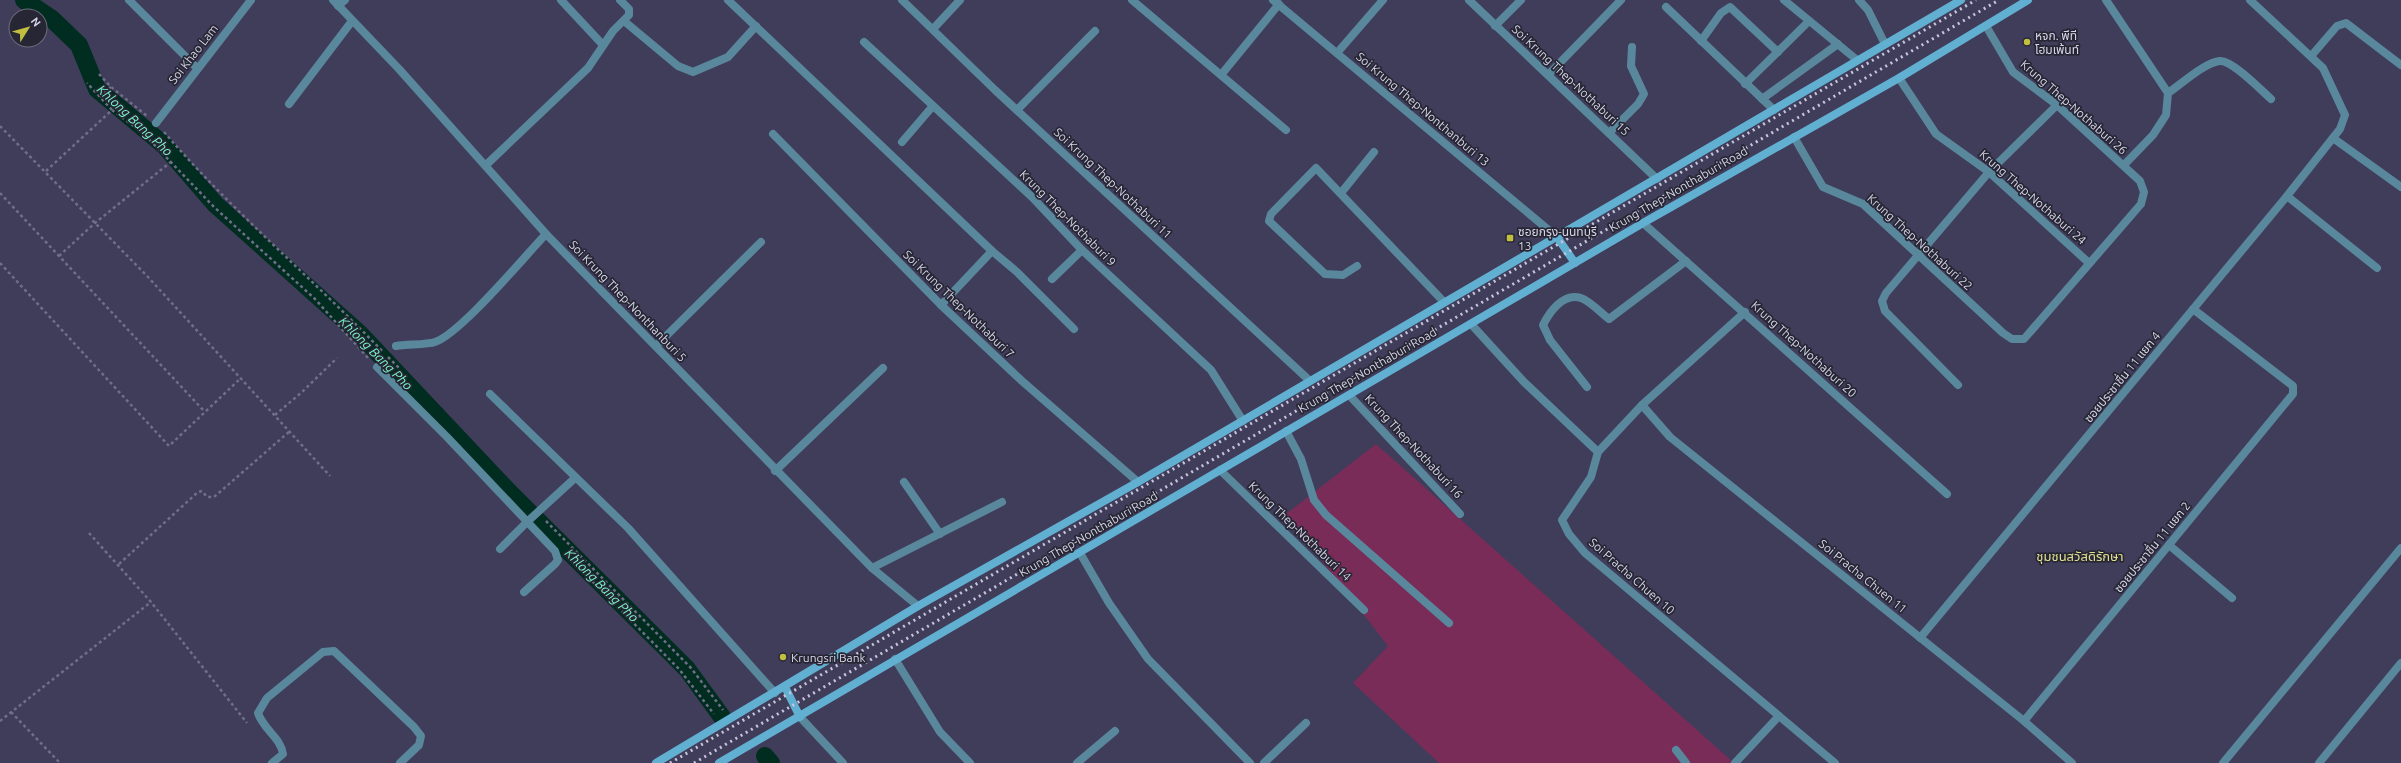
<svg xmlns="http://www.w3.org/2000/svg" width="2401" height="763" font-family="Ubuntu,'Noto Sans Thai',sans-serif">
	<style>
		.green { fill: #7a2c59 }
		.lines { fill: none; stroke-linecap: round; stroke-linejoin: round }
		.canal { stroke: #002d20; stroke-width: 18 }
		.path { stroke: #706e88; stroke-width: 2.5; stroke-dasharray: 3 3; stroke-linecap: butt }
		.service { stroke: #59889d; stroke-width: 8 }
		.minor { stroke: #59889d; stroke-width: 8 }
		.tertiary { stroke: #59889d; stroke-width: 8 }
		.secondary { stroke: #61afd1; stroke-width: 8 }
		.rail { stroke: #c8c6db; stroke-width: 3; stroke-dasharray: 2 4; stroke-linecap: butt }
		.poi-dot { fill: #c1be40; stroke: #272634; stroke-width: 1.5 }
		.labels { text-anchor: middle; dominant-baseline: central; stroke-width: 3.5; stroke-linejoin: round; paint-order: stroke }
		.poi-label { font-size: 12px; fill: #d7d6e9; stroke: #272634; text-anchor: start }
		.street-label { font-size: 12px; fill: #d7d6e9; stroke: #272634 }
		.water-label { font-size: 13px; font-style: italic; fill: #79f9cc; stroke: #272634 }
		.neighbourhood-label { font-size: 13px; fill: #e2e192; stroke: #272634 }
	</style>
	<rect width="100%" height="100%" fill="#403d5b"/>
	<path class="green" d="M1376,444L1734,763H1439L1353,683L1388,646L1286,514Z"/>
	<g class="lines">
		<g class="canal">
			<path d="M24,0L52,19L79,45L97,89L165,146L215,204L360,334L509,492L687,669L722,717"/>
			<path d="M765,756L771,763"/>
		</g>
		<g class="path">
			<path d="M99,74L111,87L147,116"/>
			<path d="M100,97L111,87"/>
			<path d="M112,110L142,132L214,207L315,299L368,358"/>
			<path d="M0,126L148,277L330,476"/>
			<path d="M164,132C232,211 312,278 384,353"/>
			<path d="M46,171L112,110L87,83"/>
			<path d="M0,193L205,412"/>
			<path d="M59,256L95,223L172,161"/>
			<path d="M0,263L169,446L241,378"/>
			<path d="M388,357L400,369"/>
			<path d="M275,415L302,392L337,358"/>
			<path d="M546,521L691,668L723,710"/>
			<path d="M89,533L151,602L247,723"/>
			<path d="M571,560L679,669L714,714"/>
			<path d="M119,564L198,492L202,491L207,497H214L290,431"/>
			<path d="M11,712L60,763"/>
			<path d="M0,721L151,602"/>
		</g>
		<g class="service">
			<path d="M1784,0L1857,60"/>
			<path d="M1666,7L1774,110"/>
			<path d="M1701,41L1721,13L1730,7L1778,52"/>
			<path d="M1745,84L1809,21"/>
			<path d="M1762,99L1838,44"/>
			<path d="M656,346L761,242"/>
			<path d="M1286,431L1301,459L1314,500L1326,515L1449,623"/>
			<path d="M272,763L283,754C281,738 263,729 258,713L267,698L323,652L334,651L414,727L421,736L419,745L400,763"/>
			<path d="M1077,763L1115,731"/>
		</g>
		<g class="minor">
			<path d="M129,0L197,68"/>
			<path d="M561,0L603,45"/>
			<path d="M728,0L992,251L1017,272L1074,329"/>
			<path d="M902,0L995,90L1310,381"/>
			<path d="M1132,0L1286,130"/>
			<path d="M1469,0L1657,179"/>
			<path d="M1859,0L1868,10L1885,44"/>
			<path d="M2106,0L2168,93L2166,115L2153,135L2124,165"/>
			<path d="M338,6L345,0"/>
			<path d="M624,21L678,66L693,72L728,57L756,26"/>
			<path d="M1495,26L1521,0"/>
			<path d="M933,29L960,0"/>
			<path d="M864,42L1032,197L1082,250L1211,370L1243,421"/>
			<path d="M1337,53L1383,0"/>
			<path d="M2312,55L2337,26L2346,23L2401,65"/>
			<path d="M1221,75L1279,4"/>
			<path d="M1548,75L1621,0"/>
			<path d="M1899,78L1936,134L1989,172L2089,263"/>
			<path d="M2168,93C2180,85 2205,62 2220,61C2232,60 2261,90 2271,99"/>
			<path d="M289,104L352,21"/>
			<path d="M1017,110L1095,31"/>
			<path d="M156,123L251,0"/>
			<path d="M1609,133L1638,104L1644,94L1631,66L1632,47"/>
			<path d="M773,134L941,305L1022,381L1138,482"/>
			<path d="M1794,137L1823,187L1863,204L2003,333L2012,339H2024L2141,204L2144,192L2140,181L2057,105L2013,72L1986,26"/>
			<path d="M2333,138L2401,187"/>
			<path d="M902,142L932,107"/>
			<path d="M486,165L588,68L613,31L629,15V9L620,0"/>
			<path d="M1341,193L1374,152"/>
			<path d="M2287,196L2377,268"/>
			<path d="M1643,223L1947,494"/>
			<path d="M1357,266L1343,275L1325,274L1269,221L1271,214L1316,168L1444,302"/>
			<path d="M1052,279L1082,250"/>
			<path d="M941,305L992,251"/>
			<path d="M1745,312L1642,405L1598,452L1591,477L1562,520L1569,534L1585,553L1835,763"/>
			<path d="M1471,324L1524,382L1598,452"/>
			<path d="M396,346C407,344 426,345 435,342C461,333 524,257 546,234"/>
			<path d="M377,367L447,437L555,551L558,560L555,564L524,592"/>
			<path d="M1958,385L1885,311L1882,301L1886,293L1989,172L2057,105"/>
			<path d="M1587,387L1550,340L1543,325C1549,313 1563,292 1581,298C1590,301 1601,313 1609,319L1686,261"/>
			<path d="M490,394L628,528L775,693"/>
			<path d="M1350,396L1460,514"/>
			<path d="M1642,405L1670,437L2024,721L2072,763"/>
			<path d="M1220,470L1364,610"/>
			<path d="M775,471L883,368"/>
			<path d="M904,482L940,534"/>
			<path d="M2169,545L2232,598"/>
			<path d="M500,549L527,522L575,478"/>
			<path d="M1080,553L1109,603L1148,659L1250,763"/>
			<path d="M872,568L1002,502"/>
			<path d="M1920,638L2287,196L2340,129L2345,115L2323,68L2250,0"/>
			<path d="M895,659L940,732L970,763"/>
			<path d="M800,717L843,763"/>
			<path d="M2024,721L2293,394V386L2193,309"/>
			<path d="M1676,750L1686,763"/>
			<path d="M1264,763L1306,723"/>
			<path d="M1735,763L1779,716"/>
			<path d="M2223,763L2401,548"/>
			<path d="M2319,763L2401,663"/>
		</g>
		<g class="tertiary">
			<path d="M333,0L399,69L546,234L872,568L918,606"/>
			<path d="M1273,0L1557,237"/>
		</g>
		<g class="secondary">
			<path d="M1557,237L1575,263"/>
			<path d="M785,687L800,717"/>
			<path d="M656,763L918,606L1138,482L1961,0"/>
			<path d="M719,763L1643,223L1899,78L2028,0"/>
		</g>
		<g class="rail">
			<path d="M670,763L1976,0"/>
			<path d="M694,763L1999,0"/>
		</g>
	</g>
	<g class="poi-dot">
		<circle cx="2027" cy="42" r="4"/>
		<rect x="1506" y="234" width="8" height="8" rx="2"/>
		<circle cx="783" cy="657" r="4"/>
	</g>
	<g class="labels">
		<g class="poi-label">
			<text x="2035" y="35">หจก. พีที<tspan x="2035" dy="14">โฮมเพ้นท์</tspan></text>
			<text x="1518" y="231">ซอยกรุง-นนทบุรี<tspan x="1518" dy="14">13</tspan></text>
			<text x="791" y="657">Krungsri Bank</text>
		</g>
		<g class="street-label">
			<text transform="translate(193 54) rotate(-52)">Soi Khao Lam</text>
			<text transform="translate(1571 80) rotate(43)">Soi Krung Thep-Nothaburi 15</text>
			<text transform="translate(2074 107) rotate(41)">Krung Thep-Nothaburi 26</text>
			<text transform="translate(1423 109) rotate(40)">Soi Krung Thep-Nonthanburi 13</text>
			<text transform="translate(1113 183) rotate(43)">Soi Krung Thep-Nothaburi 11</text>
			<text transform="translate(1678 189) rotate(-30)">Krung Thep-Nonthaburi Road</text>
			<text transform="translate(2033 197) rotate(41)">Krung Thep-Nothaburi 24</text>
			<text transform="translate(1068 218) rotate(45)">Krung Thep-Nothaburi 9</text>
			<text transform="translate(1920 242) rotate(42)">Krung Thep-Nothaburi 22</text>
			<text transform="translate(628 301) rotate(46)">Soi Krung Thep-Nonthanburi 5</text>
			<text transform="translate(959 304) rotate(44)">Soi Krung Thep-Nothaburi 7</text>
			<text transform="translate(1804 349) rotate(42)">Krung Thep-Nothaburi 20</text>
			<text transform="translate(1367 370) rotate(-30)">Krung Thep-Nonthaburi Road</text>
			<text transform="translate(2122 377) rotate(-51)">ซอยประชาชื่น 11 แยก 4</text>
			<text transform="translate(1414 446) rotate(47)">Krung Thep-Nothaburi 16</text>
			<text transform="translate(1300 531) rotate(44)">Krung Thep-Nothaburi 14</text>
			<text transform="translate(1088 534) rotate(-30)">Krung Thep-Nonthaburi Road</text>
			<text transform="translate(2152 547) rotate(-51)">ซอยประชาชื่น 11 แยก 2</text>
			<text transform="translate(1632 576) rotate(41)">Soi Pracha Chuen 10</text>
			<text transform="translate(1863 576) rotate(39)">Soi Pracha Chuen 11</text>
		</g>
		<g class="water-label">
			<text transform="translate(135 120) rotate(43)">Khlong Bang Pho</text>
			<text transform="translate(376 353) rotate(45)">Khlong Bang Pho</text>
			<text transform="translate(602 585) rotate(45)">Khlong Bang Pho</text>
		</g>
		<g class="neighbourhood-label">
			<text x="2080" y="556">ชุมชนสวัสดิรักษา</text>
		</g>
	</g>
	<g transform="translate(28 28) rotate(53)"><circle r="19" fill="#272634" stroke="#6d6c7c"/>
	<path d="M0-3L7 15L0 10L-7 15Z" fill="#c1be40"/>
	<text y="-6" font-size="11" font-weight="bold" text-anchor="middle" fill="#d7d6e9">N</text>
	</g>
</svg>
